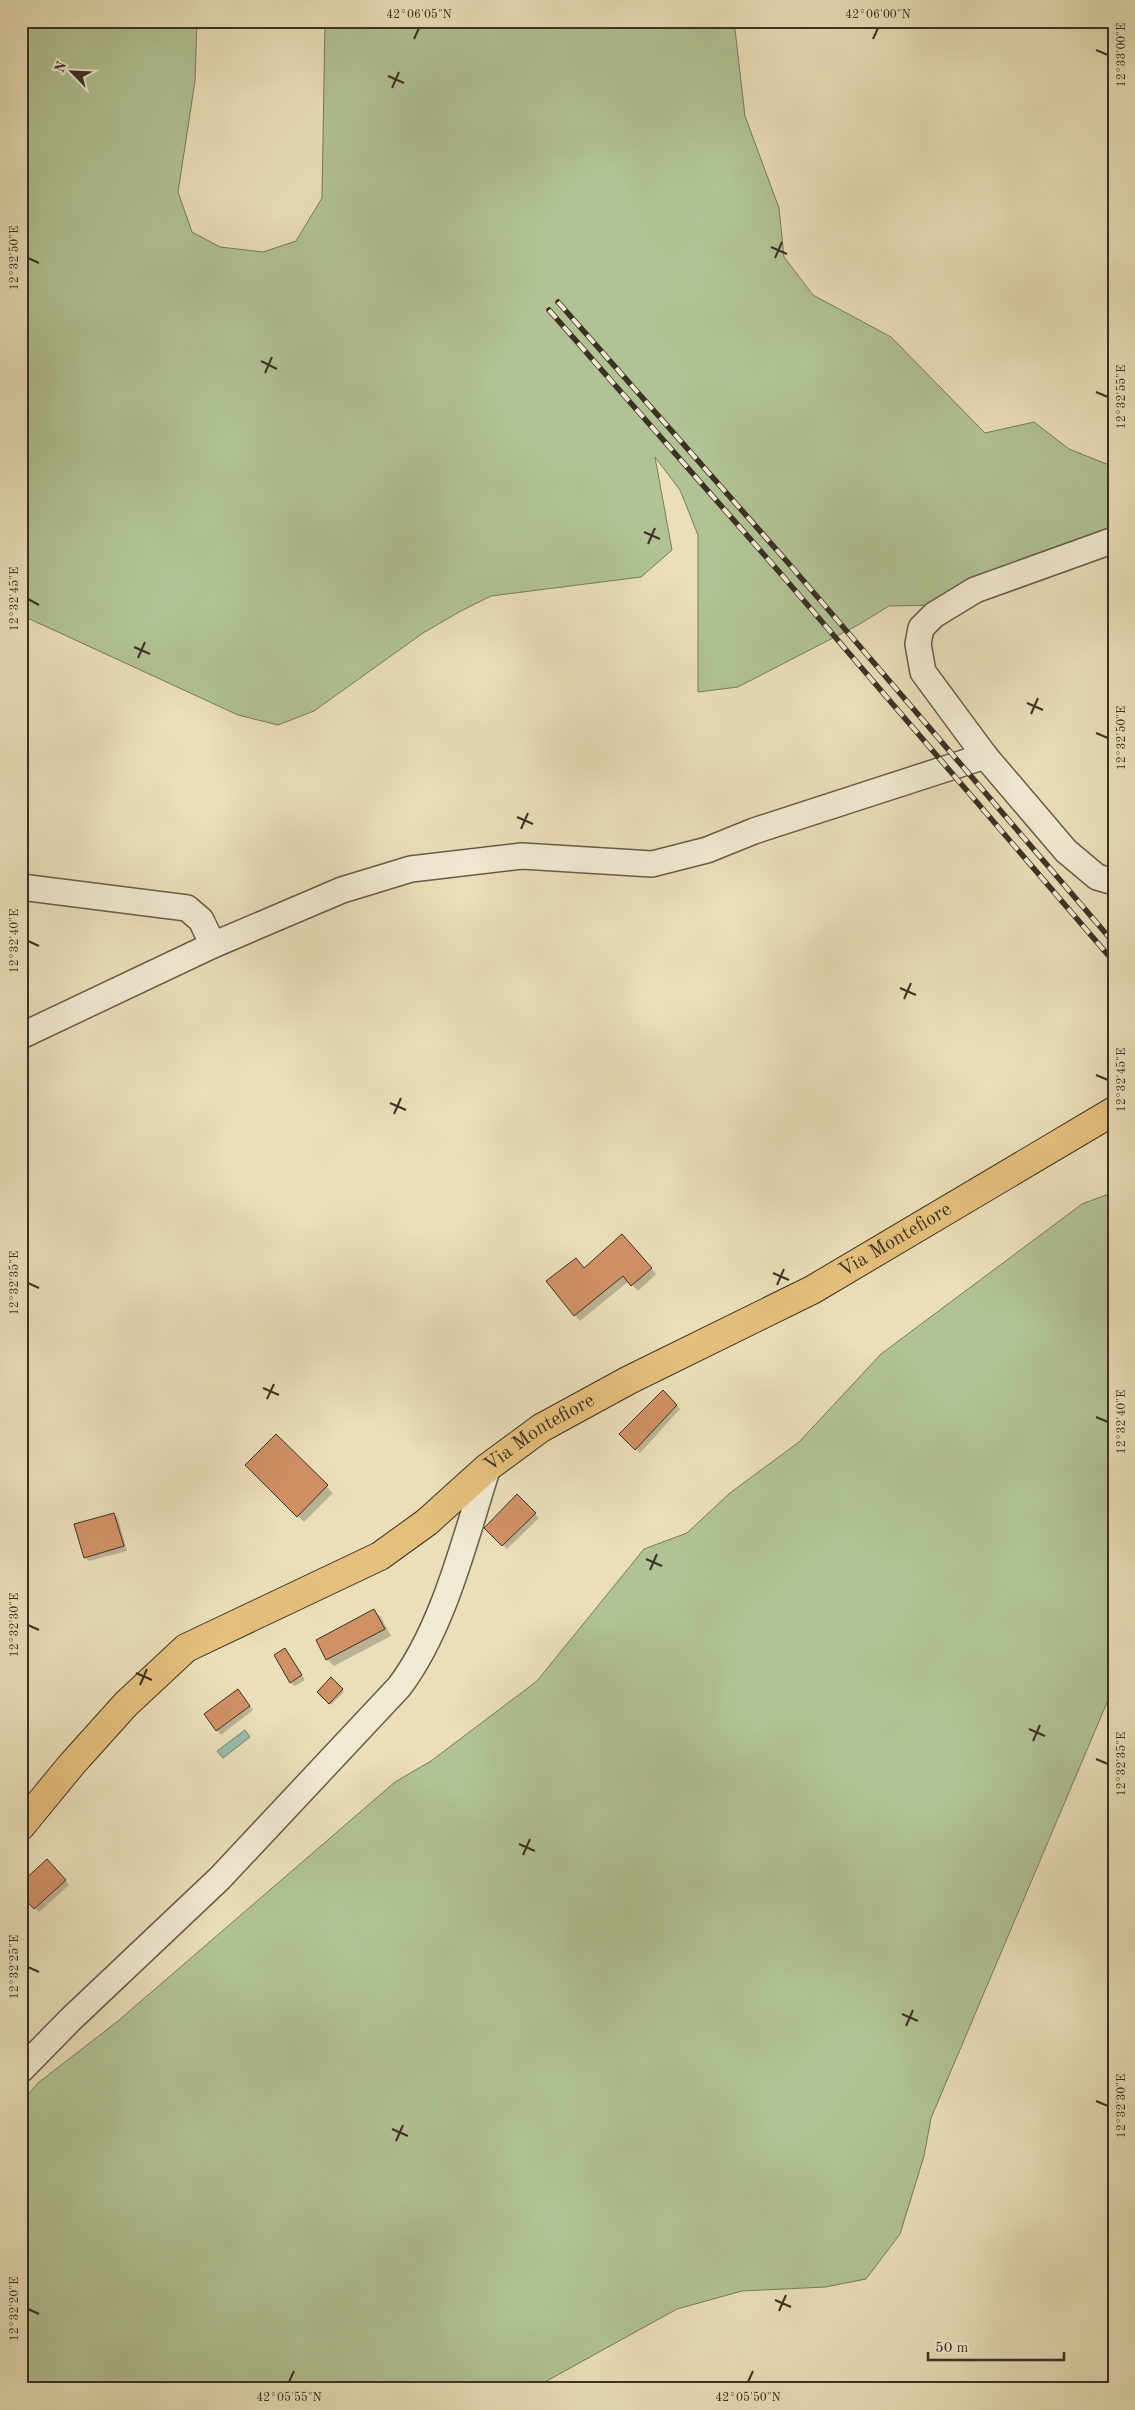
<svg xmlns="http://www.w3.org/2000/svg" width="1135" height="2410" font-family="'Old Standard TT',serif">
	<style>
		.green { fill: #b1c394; stroke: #767a5c }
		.water { fill: #99bda9; stroke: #738574 }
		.shadow { fill: #0003 }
		.building { fill: #d09165; stroke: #3b3125 }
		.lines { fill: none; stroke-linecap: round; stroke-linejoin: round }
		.minor-casing { stroke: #675c4a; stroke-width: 28 }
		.major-casing { stroke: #3b3125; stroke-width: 30 }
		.minor { stroke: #f1ead2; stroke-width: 25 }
		.major { stroke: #e5c07c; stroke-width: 28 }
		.rail-casing { stroke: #3b3125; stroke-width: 5.5 }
		.rail { stroke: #f1ead2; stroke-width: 4; stroke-dasharray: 11; stroke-linecap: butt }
		.ticks { fill: none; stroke: #3b3125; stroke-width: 2 }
		.labels { text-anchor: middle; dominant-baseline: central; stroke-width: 4; stroke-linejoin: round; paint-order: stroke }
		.street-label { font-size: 20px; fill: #3b3125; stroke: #f1ead2 }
		.neatline { fill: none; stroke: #3b3125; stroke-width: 2 }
		.ticks-label { font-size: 12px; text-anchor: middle; fill: #3b3125 }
	</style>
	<rect width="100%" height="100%" fill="#eadfb9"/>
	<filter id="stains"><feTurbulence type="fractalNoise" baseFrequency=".004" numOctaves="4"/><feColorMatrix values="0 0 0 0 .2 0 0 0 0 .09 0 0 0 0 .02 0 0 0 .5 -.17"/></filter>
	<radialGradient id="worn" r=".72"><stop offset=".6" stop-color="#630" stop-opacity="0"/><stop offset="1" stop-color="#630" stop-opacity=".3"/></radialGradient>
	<g class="green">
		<path d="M21,21H197L195,81L178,192L192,232L220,247L263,252L296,241L322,198L325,21H734L745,116L779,208L784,257L813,295L891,337L985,433L1034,422L1069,449L1114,467V529L940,605L889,606L858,625L738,687L698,692V535L680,490L655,457L672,550L641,577L491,596L459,612L423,633L314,711L278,725L238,715L21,615Z"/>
		<path d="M1114,1192V1686L931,2118L924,2156L900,2234L866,2279L825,2287L742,2291L677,2309L532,2389H21V2103L38,2083L118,2021L395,1782L431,1761L537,1681L644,1549L687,1533L730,1493L799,1442L881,1354L1082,1204Z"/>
	</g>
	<path class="water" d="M245,1730L250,1737L223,1758L217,1751Z"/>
	<g class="shadow">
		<path d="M628,1242L656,1274L638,1291L629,1281L580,1321L575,1315L584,1269Z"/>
		<path d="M663,1392L680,1409L640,1453L621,1434Z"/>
		<path d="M276,1436L333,1493L304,1522L247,1465Z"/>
		<path d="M517,1496L539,1518L507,1549L486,1528Z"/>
		<path d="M114,1514L118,1518L127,1551L89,1561L85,1557Z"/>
		<path d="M374,1611L381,1617L391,1636L334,1666L327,1659Z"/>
		<path d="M285,1650L305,1680L295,1686L290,1682Z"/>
		<path d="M331,1679L344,1692L331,1705L318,1692Z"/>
		<path d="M242,1695L253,1710L221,1735L205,1715Z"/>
		<path d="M47,1861L69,1885L39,1912L21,1893Z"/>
	</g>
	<g class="building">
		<path d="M622,1234L652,1268L631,1286L623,1276L574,1316L546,1281L576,1258L584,1268Z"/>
		<path d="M663,1390L677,1405L635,1450L619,1434Z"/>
		<path d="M276,1434L328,1485L297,1517L245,1465Z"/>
		<path d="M517,1494L536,1513L502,1546L484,1528Z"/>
		<path d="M114,1513L124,1546L84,1558L74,1524Z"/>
		<path d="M374,1609L385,1629L326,1660L316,1640Z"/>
		<path d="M285,1648L302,1675L290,1683L274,1655Z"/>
		<path d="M331,1677L343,1689L329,1704L317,1692Z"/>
		<path d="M238,1689L250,1706L216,1731L204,1714Z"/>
		<path d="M47,1859L66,1880L34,1909L21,1895V1883Z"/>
	</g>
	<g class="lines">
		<g class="minor-casing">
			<g id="minor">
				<path d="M1114,540L975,590L934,615L921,628L918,644L923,672L985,756L1066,851L1097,877L1114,882"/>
				<path d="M21,887L187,908L201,920L213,945"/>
				<path d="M21,1036L213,945L342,890L411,869L522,856L652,864L707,850L754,831L985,756"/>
				<path d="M21,2070L71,2019L220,1878L399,1687C444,1628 465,1538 488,1467"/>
			</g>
		</g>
		<g class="major-casing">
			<g id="major">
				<path id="s1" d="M21,1826L72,1764L126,1704L186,1648L380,1556L427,1522L488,1467L541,1428L629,1380L812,1290L1114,1111"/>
			</g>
		</g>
		<use href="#minor" class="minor"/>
		<use href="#major" class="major"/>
		<g class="rail-casing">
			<g id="rail">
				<path d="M558,302L790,565L1114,943"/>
				<path d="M549,310L781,574L1114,962"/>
			</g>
		</g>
		<use href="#rail" class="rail"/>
	</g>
	<path class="ticks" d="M414,39L419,28M873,39L878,28M1096,50L1108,55M388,76L404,83M392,88L399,72M771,247L787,254M28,258L39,263M775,258L782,242M261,361L277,369M265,373L272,357M1096,392L1108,397M644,532L660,539M648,544L655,528M28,599L39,605M134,647L150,654M138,658L145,642M1027,703L1043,710M1031,714L1038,698M1096,733L1108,738M517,817L533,824M521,829L528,813M28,941L39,946M900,988L916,995M904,999L911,983M1096,1075L1108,1080M390,1103L406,1110M394,1114L401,1098M773,1273L789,1280M28,1283L39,1288M777,1285L784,1269M263,1388L279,1395M267,1399L274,1384M1096,1417L1108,1422M646,1559L662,1566M650,1570L657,1554M28,1625L39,1630M136,1673L152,1680M140,1685L147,1669M1029,1729L1045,1736M1033,1741L1040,1725M1096,1759L1108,1764M519,1844L535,1851M523,1855L530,1839M28,1967L39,1972M902,2014L918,2021M906,2026L913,2010M1096,2101L1108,2106M392,2129L408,2136M396,2141L403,2125M775,2300L791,2307M28,2309L39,2314M779,2311L786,2295M289,2382L294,2371M748,2382L753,2371"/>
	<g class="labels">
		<g class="street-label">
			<text stroke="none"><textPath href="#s1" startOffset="1065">Via Montefiore</textPath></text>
			<text stroke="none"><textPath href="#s1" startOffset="660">Via Montefiore</textPath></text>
		</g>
	</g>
	<rect width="1135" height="2410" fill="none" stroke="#eadfb9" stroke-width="55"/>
	<g transform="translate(72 72) rotate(294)" stroke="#f1ead2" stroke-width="4" paint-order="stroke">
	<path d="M0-4L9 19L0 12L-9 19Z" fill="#3b3125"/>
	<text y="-8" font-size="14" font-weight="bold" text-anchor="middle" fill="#3b3125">N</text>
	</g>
	<path d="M928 2352v8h136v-8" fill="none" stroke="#3b3125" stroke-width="2.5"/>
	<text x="935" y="2352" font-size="15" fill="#3b3125" stroke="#f1ead2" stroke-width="4" paint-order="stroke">50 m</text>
	<rect x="28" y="28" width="1080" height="2354" class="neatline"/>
	<g class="ticks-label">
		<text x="419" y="18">42°06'05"N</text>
		<text x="878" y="18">42°06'00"N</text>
		<text transform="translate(1121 55) rotate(-90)" y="4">12°33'00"E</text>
		<text transform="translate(14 258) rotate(-90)" y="4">12°32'50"E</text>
		<text transform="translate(1121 397) rotate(-90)" y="4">12°32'55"E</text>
		<text transform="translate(14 599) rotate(-90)" y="4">12°32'45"E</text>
		<text transform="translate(1121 738) rotate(-90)" y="4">12°32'50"E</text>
		<text transform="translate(14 941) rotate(-90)" y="4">12°32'40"E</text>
		<text transform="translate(1121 1080) rotate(-90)" y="4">12°32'45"E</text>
		<text transform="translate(14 1283) rotate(-90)" y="4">12°32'35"E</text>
		<text transform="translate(1121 1422) rotate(-90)" y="4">12°32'40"E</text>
		<text transform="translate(14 1625) rotate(-90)" y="4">12°32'30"E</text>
		<text transform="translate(1121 1764) rotate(-90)" y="4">12°32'35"E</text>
		<text transform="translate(14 1967) rotate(-90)" y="4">12°32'25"E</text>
		<text transform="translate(1121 2106) rotate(-90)" y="4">12°32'30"E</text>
		<text transform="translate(14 2309) rotate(-90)" y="4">12°32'20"E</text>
		<text x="289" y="2401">42°05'55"N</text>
		<text x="748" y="2401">42°05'50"N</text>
	</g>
	<rect width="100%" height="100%" filter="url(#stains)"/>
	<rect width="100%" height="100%" fill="url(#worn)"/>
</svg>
